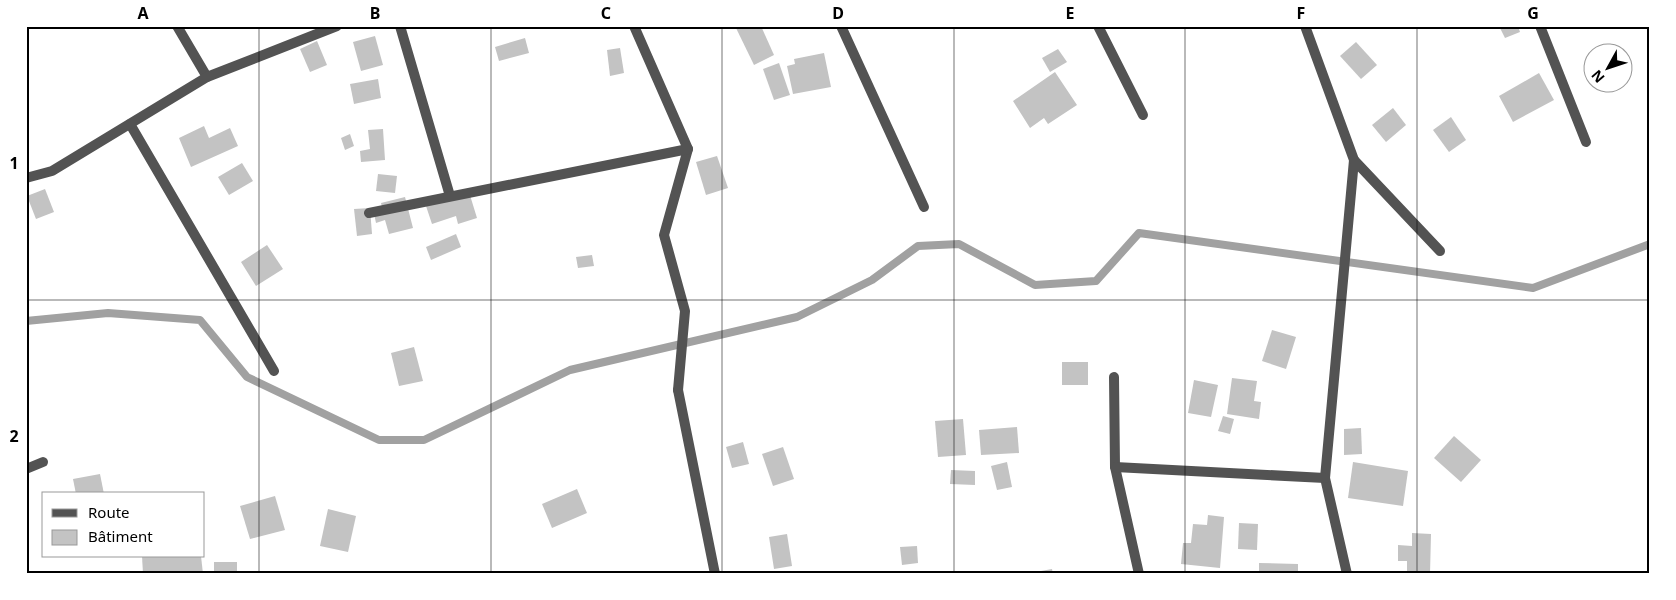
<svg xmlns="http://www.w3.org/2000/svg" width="1676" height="600" font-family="'Noto Sans',sans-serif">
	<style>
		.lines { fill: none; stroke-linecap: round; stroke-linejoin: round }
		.stream { stroke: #a1a1a1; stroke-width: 8 }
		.building { fill: #c3c3c3 }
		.service { stroke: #535353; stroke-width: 10 }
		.minor { stroke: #535353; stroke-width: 10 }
		.grid { fill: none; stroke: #000; stroke-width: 1; stroke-opacity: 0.55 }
		.neatline { fill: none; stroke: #000; stroke-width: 2 }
		.grid-label { font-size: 16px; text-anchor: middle; font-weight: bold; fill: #000 }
	</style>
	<rect width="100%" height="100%" fill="#fff"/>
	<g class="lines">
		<path class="stream" d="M26,321L108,313L200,320L247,377L379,440H424L570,370L797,317L872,280L918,246L959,244L1035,285L1096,281L1139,233L1533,288L1650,244"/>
	</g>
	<g class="building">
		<path d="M740,26H761L774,55L754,65L736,28Z"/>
		<path d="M1499,26H1518L1520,32L1505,38Z"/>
		<path d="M375,36L383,65L361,71L353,42Z"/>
		<path d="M525,38L529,53L499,61L495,47Z"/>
		<path d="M317,41L327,65L310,72L300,49Z"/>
		<path d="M1356,42L1377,65L1361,79L1340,56Z"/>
		<path d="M620,48L624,73L610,76L607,50Z"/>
		<path d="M1058,49L1067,62L1050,72L1042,58Z"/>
		<path d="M824,53L831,87L793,94L787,66L795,64L794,59Z"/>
		<path d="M779,63L790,95L774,100L763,69Z"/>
		<path d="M1055,72L1077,105L1048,124L1044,118L1030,128L1013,101Z"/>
		<path d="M1539,73L1554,100L1513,122L1499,96Z"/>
		<path d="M378,79L381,98L354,104L350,84Z"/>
		<path d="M1393,108L1406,125L1386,142L1372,125Z"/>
		<path d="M1451,117L1466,140L1449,152L1433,130Z"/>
		<path d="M204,126L209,138L230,128L238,146L191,167L179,138Z"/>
		<path d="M383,129L385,160L361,162L360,151L370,149L368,130Z"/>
		<path d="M350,134L354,146L345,150L341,138Z"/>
		<path d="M717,156L728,188L706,195L696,162Z"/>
		<path d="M242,163L253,181L229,195L218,177Z"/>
		<path d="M378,174L397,176L395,193L376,191Z"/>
		<path d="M45,189L54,212L36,219L27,196Z"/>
		<path d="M469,192L477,218L458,224L456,216L432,224L426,206Z"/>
		<path d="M405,197L413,228L389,234L385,220L376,223L373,209L382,207L381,203Z"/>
		<path d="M370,208L372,234L357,236L354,209Z"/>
		<path d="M456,234L461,247L431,260L426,247Z"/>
		<path d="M267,245L283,269L256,286L241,262Z"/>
		<path d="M592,255L594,266L578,268L576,257Z"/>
		<path d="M1272,330L1296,337L1286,369L1262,361Z"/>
		<path d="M414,347L423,381L399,386L391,353Z"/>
		<rect x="1062" y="362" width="26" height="23"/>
		<path d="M1232,378L1257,381L1254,401L1261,402L1259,419L1227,414Z"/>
		<path d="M1194,380L1218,385L1211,417L1188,413Z"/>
		<path d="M1223,416L1234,419L1230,434L1218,431Z"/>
		<path d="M963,419L966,455L938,457L935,421Z"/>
		<path d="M1017,427L1019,453L981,455L979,430Z"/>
		<path d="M1361,428L1362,454L1344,455V429Z"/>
		<path d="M1454,436L1481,460L1461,482L1434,458Z"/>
		<path d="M743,442L749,464L732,468L726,447Z"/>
		<path d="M783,447L794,479L773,486L762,454Z"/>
		<path d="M1007,462L1012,487L997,490L991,466Z"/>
		<path d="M1353,462L1408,471L1403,506L1348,498Z"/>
		<path d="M951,470L975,471V485L950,484Z"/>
		<path d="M100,474L104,494H76L73,479Z"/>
		<path d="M577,489L587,513L552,528L542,504Z"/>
		<path d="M275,496L285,530L250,539L240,506Z"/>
		<path d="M328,509L356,516L348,552L320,546Z"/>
		<path d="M1208,515L1224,517L1220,568L1181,564L1183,543H1191L1193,524L1207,525Z"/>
		<path d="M1239,523L1258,524L1257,550L1238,549Z"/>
		<path d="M1412,533L1431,534L1430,574H1407V561H1398V545L1412,546Z"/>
		<path d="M787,534L792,566L774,569L769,537Z"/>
		<path d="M917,546L918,563L902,565L900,547Z"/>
		<path d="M142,556H201L203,574H143Z"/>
		<rect x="214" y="562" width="23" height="12"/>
		<path d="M1259,563L1298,564V574H1259Z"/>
		<path d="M1052,569L1053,574H1030V573Z"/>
	</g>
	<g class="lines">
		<path class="service" d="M678,390L685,311L664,235L688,149"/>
		<g class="minor">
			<path d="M177,26L207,77"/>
			<path d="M400,26L450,196"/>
			<path d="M841,26L924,207"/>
			<path d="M1098,26L1143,115"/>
			<path d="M1305,26L1354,160L1325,478L1347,574"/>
			<path d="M1540,26L1586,142"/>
			<path d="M130,124L274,371"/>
			<path d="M1354,160L1440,251"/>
			<path d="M26,178L52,171L207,77L337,26"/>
			<path d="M369,213L688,149L634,26"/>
			<path d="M1114,377L1115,467L1139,574"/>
			<path d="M678,390L715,574"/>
			<path d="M1115,467L1325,478"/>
			<path d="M26,469L43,462"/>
		</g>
	</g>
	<path class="grid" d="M259,26V574M491,26V574M722,26V574M954,26V574M1185,26V574M1417,26V574M26,300H1650"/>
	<rect width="1676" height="600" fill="none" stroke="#ffffff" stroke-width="55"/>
	<rect x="42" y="492" width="162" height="65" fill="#ffffff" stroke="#999999"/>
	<rect x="52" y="509" width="25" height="8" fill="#535353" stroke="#999999"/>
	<text x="88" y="518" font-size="15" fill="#000000">Route</text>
	<rect x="52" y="530" width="25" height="15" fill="#c3c3c3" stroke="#999999"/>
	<text x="88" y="542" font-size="15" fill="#000000">Bâtiment</text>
	<g transform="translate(1608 68) rotate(230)"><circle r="24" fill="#ffffff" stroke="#999999"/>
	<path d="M0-4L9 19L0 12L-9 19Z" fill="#000000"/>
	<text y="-8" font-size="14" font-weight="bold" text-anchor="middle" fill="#000000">N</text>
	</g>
	<rect x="28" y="28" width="1620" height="544" class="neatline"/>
	<g class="grid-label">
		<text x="143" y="19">A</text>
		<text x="375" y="19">B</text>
		<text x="606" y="19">C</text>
		<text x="838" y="19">D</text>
		<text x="1070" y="19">E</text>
		<text x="1301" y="19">F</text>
		<text x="1533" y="19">G</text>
		<text x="14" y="169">1</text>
		<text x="14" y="442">2</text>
	</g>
</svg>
